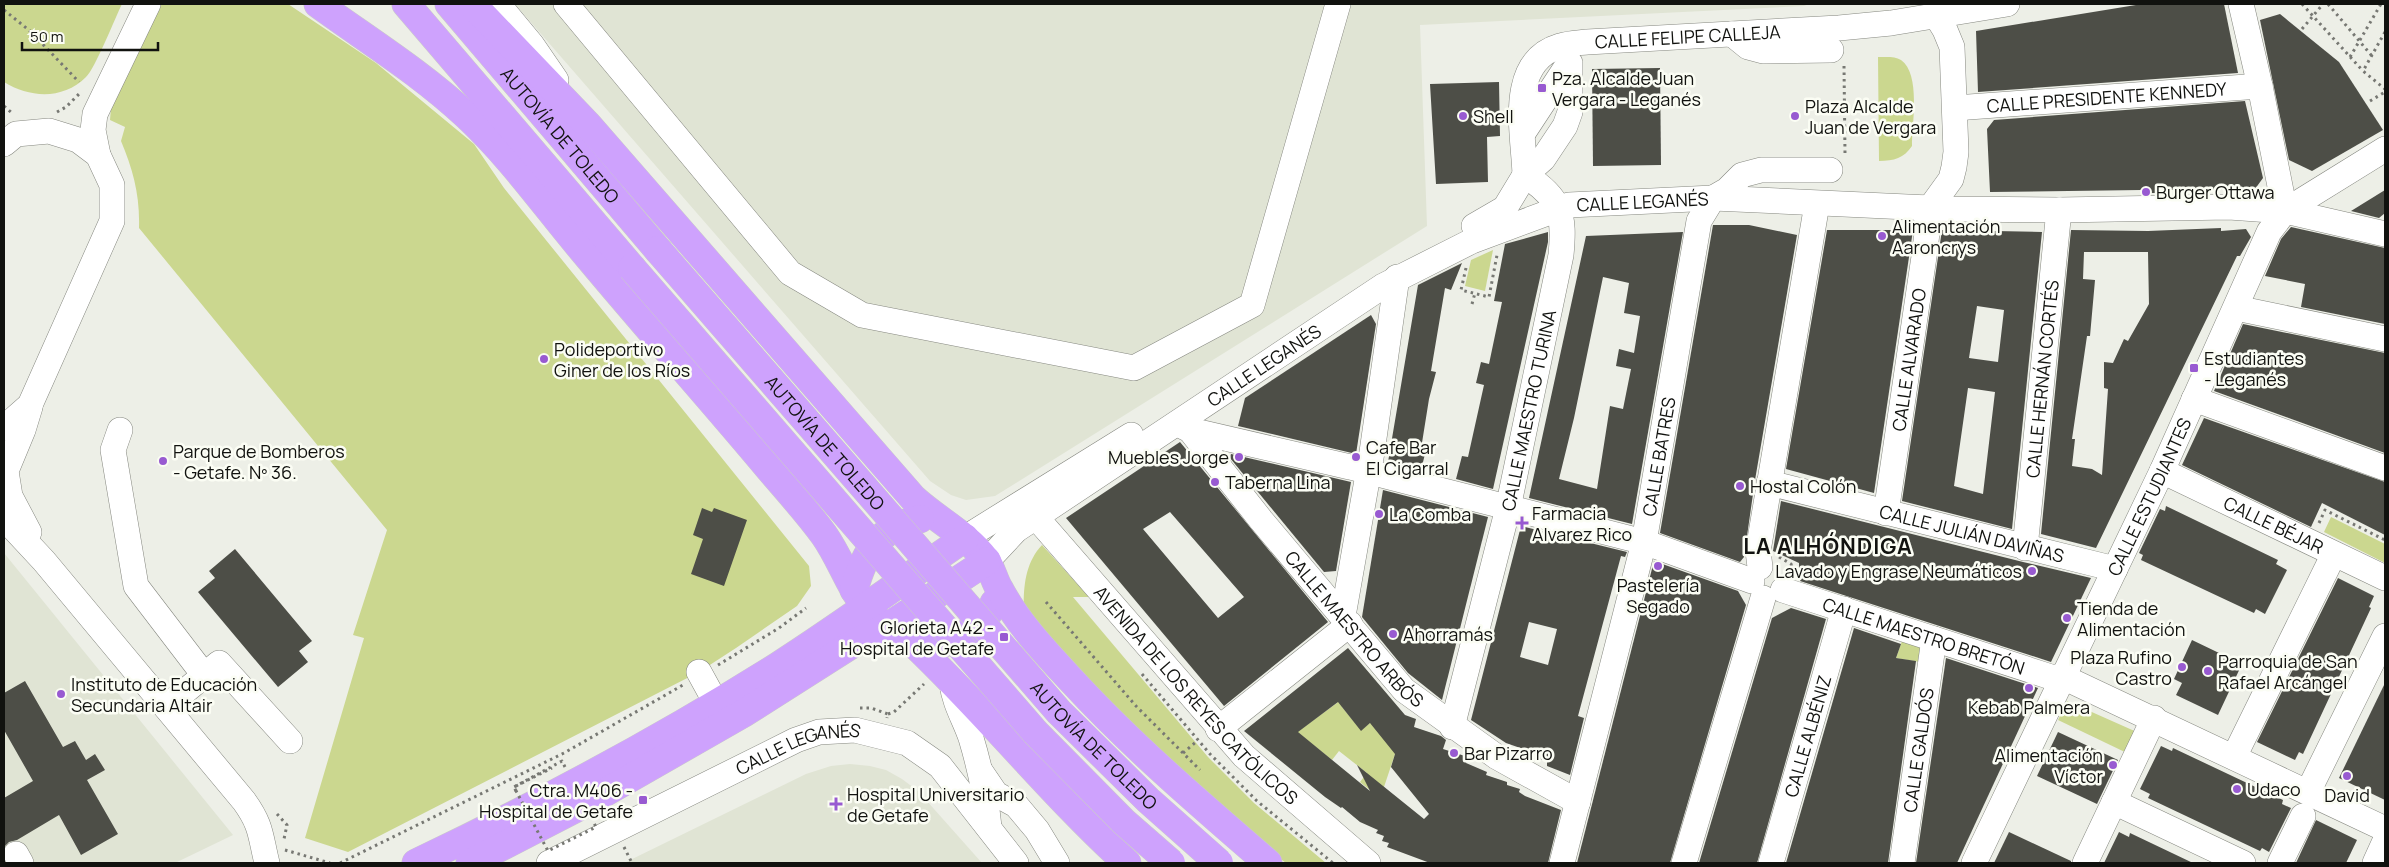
<svg xmlns="http://www.w3.org/2000/svg" width="2389" height="867" font-family="Manrope,sans-serif">
	<style>
		.built { fill: #e0e4d4 }
		.green { fill: #cbd78f }
		.building { fill: #4d4e47; fill-rule: evenodd }
		.lines { fill: none; stroke-linecap: round; stroke-linejoin: round }
		.minor-casing { stroke: #868880; stroke-width: 26 }
		.highway-casing { stroke: #cbcbca; stroke-width: 29 }
		.path { stroke: #777873; stroke-width: 3; stroke-dasharray: 2.5 4; stroke-linecap: butt }
		.minor { stroke: #fff; stroke-width: 25 }
		.highway { stroke: #cea2fd; stroke-width: 28 }
		.highway-bridge-casing { stroke: #cbcbca; stroke-width: 29; stroke-linecap: butt }
		.path-bridge { stroke: #777873; stroke-width: 3; stroke-dasharray: 2.5 4; stroke-linecap: butt }
		.highway-bridge { stroke: #cea2fd; stroke-width: 28 }
		.poi-dot { fill: #985ad1; stroke: #fbfdf4; stroke-width: 2 }
		.labels { text-anchor: middle; dominant-baseline: central; stroke-width: 5; stroke-linejoin: round; paint-order: stroke }
		.street-label { font-size: 18px; fill: #11120f; stroke: #fbfdf4 }
		.poi-label { font-size: 18px; fill: #11120f; stroke: #fbfdf4; text-anchor: start }
		.district-label { font-size: 22px; font-weight: bold; letter-spacing: 1px; fill: #11120f; stroke: #fbfdf4 }
	</style>
	<rect width="100%" height="100%" fill="#edefe7"/>
	<g class="built">
		<path d="M515,4H1809L1804,6L1420,25L1427,226L995,496L966,500L951,495L930,481Z"/>
		<path d="M4,553L233,835L175,863H4Z"/>
		<path d="M850,764L870,766L886,770L902,779L918,791L982,863H624L806,774L831,766Z"/>
	</g>
	<g class="green">
		<path d="M4,4H122C115,18 95,69 86,77C63,100 30,98 4,82Z"/>
		<path d="M158,4H288L376,63L474,144L504,188L809,566L811,586L797,606L736,648L699,672L348,852L305,838L364,638L353,635L387,530L139,228C140,195 133,170 121,141L125,127L110,120L112,96Z"/>
		<path d="M1878,57C1886,57 1895,56 1901,60C1921,74 1912,124 1912,146C1904,158 1894,161 1879,161Z"/>
		<path d="M1493,250L1485,291L1465,286L1471,260Z"/>
		<path d="M2331,517L2385,544V563L2324,532Z"/>
		<path d="M1042,545L1089,597H1073L1208,757L1254,803L1326,863H1286L1253,838L1141,737L1024,613C1023,588 1025,563 1042,545Z"/>
		<path d="M1903,638L1923,644L1920,662L1896,658Z"/>
		<path d="M1342,689L1347,696L1342,707L1361,730L1370,723L1401,736L1378,805L1371,791L1360,782L1367,773L1339,751L1332,760L1297,732L1337,703Z"/>
		<path d="M2067,701L2139,733L2129,754L2058,720Z"/>
	</g>
	<g class="building">
		<path d="M2142,4H2224L2238,73L1978,92L1976,31Z"/>
		<path d="M2280,14L2339,62L2383,130L2312,171L2289,160L2260,20Z"/>
		<path d="M1660,68L1661,165L1593,166L1592,69Z"/>
		<path d="M1499,82L1500,136L1487,137L1488,182L1436,184L1430,84Z"/>
		<path d="M2245,101L2263,178L2255,189L2158,190L2157,193H2141V190L1990,192L1987,129L1994,120Z"/>
		<path d="M2385,190V213L2379,218L2351,211Z"/>
		<path d="M1713,225H1749L1797,235L1755,480L1744,557L1740,562L1660,533Z"/>
		<path d="M2291,227L2385,248V324L2301,307L2305,284L2265,276L2281,239Z"/>
		<path d="M2221,228V231L2246,229L2251,237L2240,256H2237L2096,548L2041,534L2071,230L2148,231ZM2084,252H2148L2149,304L2128,341L2124,339L2113,363L2104,362V388L2108,389L2102,475L2092,469L2072,466L2075,439H2072L2087,336H2090L2095,280L2083,279Z"/>
		<path d="M1827,230H1913L1874,493L1786,469Z"/>
		<path d="M1942,230L2042,232L2012,529L1902,501ZM1977,306L2004,310L1998,362L1969,358ZM1968,388L1995,392L1983,494L1954,486Z"/>
		<path d="M1548,232V242L1493,489L1456,479L1462,456L1468,457L1484,385L1476,383L1481,362L1489,364L1502,302L1494,301L1505,244Z"/>
		<path d="M1683,232L1632,524L1529,498L1586,236ZM1603,277L1629,283L1624,313L1640,316L1634,353L1619,349L1616,366L1631,369L1623,409L1610,406L1597,489L1559,479L1574,418Z"/>
		<path d="M1462,263L1451,290L1445,288L1431,371L1436,372L1429,399L1421,449L1426,450L1421,470L1388,462L1418,285Z"/>
		<path d="M1371,315L1376,324L1356,454L1238,426L1245,398Z"/>
		<path d="M2243,324L2385,353V453L2214,391Z"/>
		<path d="M2204,418L2385,482V535L2322,503L2311,527L2182,465Z"/>
		<path d="M1180,442L1328,622L1224,706L1066,518ZM1170,512L1244,597L1218,618L1143,529Z"/>
		<path d="M1231,454L1351,482L1336,571L1324,572L1230,458Z"/>
		<path d="M1383,490L1488,517L1442,700L1408,673L1362,617Z"/>
		<path d="M1781,501L2023,562L2091,578L2051,662L1800,581L1803,568H1799V563L1773,551Z"/>
		<path d="M2166,506L2278,560L2276,564L2287,570L2265,614L2256,609L2254,613L2141,560L2143,555L2139,553L2160,509L2165,511Z"/>
		<path d="M702,508L712,512L714,508L747,520L724,586L691,574L703,539L693,535Z"/>
		<path d="M1521,526L1627,552L1625,557L1621,556L1578,716L1584,718L1570,775L1547,766V761L1539,759L1540,755L1506,743L1471,720ZM1529,622L1557,629L1548,665L1520,657Z"/>
		<path d="M235,549L312,641L299,651L308,662L278,687L198,592L215,578L209,571Z"/>
		<path d="M1654,561L1738,591L1746,605L1670,863H1577Z"/>
		<path d="M2338,578L2374,596L2369,607L2371,608L2303,754L2299,752L2295,760L2257,742Z"/>
		<path d="M1791,608L1826,619L1757,863H1699L1772,618Z"/>
		<path d="M1854,628L1901,644L1896,658L1916,661L1888,863H1786Z"/>
		<path d="M2192,640L2242,664L2218,715L2176,695L2182,683L2174,679Z"/>
		<path d="M1348,648L1405,715L1416,719L1414,727L1441,736L1446,740L1443,749L1468,757L1466,763L1487,772L1486,775L1507,782V785L1520,789L1519,792L1525,796L1561,810L1548,863H1430L1387,847L1389,843L1382,841L1384,836L1376,833L1378,830L1360,822L1342,807L1341,808L1325,797L1244,731ZM1338,702L1361,731L1370,723L1395,754L1391,767L1429,814L1424,819L1357,765L1370,791L1298,732Z"/>
		<path d="M1946,658L2038,688L1957,863H1916Z"/>
		<path d="M25,681L63,747L75,741L86,760L95,754L105,770L87,780L118,834L81,855L59,815L17,840L9,842L4,847V798L33,781L4,730V693Z"/>
		<path d="M2385,683V800L2339,778Z"/>
		<path d="M2058,732L2118,760L2097,804L2037,776Z"/>
		<path d="M2161,746L2172,751L2173,748L2283,800L2282,804L2291,808L2269,852L2262,848L2260,851L2148,798L2150,794L2140,789Z"/>
		<path d="M2316,820L2357,840L2346,863H2296Z"/>
		<path d="M2009,832L2071,861V863H1994Z"/>
		<path d="M2119,832L2129,837L2130,833L2193,863H2104Z"/>
	</g>
	<g class="lines">
		<g class="minor-casing">
			<g id="minor">
				<path d="M498,4L532,45L556,80"/>
				<path d="M566,4L790,273L862,315L1134,368L1252,305L1338,4"/>
				<path d="M2241,4L2260,86L2285,211"/>
				<path d="M1732,34L1748,47L1763,51L1831,50"/>
				<path id="s1" d="M1955,108L2260,86"/>
				<path d="M1523,133L1569,63"/>
				<path d="M4,144L16,134L49,131L78,140L98,155L112,185V221L30,405L4,428"/>
				<path d="M98,155L93,130L95,114L148,4"/>
				<path id="s2" d="M1525,175C1524,135 1506,62 1560,46C1569,43 1578,43 1587,42L1839,28L1891,23L2007,4"/>
				<path d="M1930,208L1951,179L1954,167L1956,152L1952,47L1945,30L1937,17"/>
				<path d="M1474,226L1505,208L1525,175L1543,159L1565,126L1570,112V63"/>
				<path d="M2236,308L2385,339"/>
				<path d="M2194,399L2385,468"/>
				<path id="s3" d="M1184,427L1190,430L1261,520L1404,690L1497,757L1578,802"/>
				<path d="M120,430L113,450L136,586L204,675"/>
				<path d="M1190,430L1350,467L1644,542L1752,581"/>
				<path id="s4" d="M2162,471L2385,578"/>
				<path id="s5" d="M1769,483L2115,569"/>
				<path id="s6" d="M1886,513L1925,250L1928,224L1924,208"/>
				<path id="s7" d="M1035,516L1244,756L1368,863"/>
				<path d="M4,518L44,561L244,801C262,826 260,835 267,863"/>
				<path d="M29,532L10,496L6,471L23,430L30,407"/>
				<path d="M965,538L1131,435"/>
				<path id="s8" d="M2025,548L2059,210"/>
				<path id="s9" d="M987,561L1016,530L1383,286L1472,241L1569,205L1713,198L1951,209L2059,210L2229,207L2285,211L2385,234"/>
				<path d="M1760,567L1758,551L1817,204"/>
				<path id="s10" d="M1783,590L2051,677H2063L2385,829"/>
				<path d="M1343,616L1372,452L1397,277"/>
				<path d="M699,672L716,703"/>
				<path d="M952,683C954,703 965,720 971,738C980,768 986,796 989,827"/>
				<path d="M166,707L219,663L290,741"/>
				<path id="s11" d="M1452,727L1508,508L1561,255C1565,214 1561,199 1525,175"/>
				<path d="M1218,729L1350,624"/>
				<path d="M2234,757L2329,564"/>
				<path d="M981,772L996,794L1016,805L1037,830L1057,863"/>
				<path d="M2308,792L2385,636"/>
				<path d="M2114,802L2243,863"/>
				<path d="M16,854L21,863"/>
				<path id="s12" d="M549,863L796,740L819,732L855,730L907,743L940,766L1016,863"/>
				<path id="s13" d="M1562,863L1644,542L1699,221L1713,198L1727,190L1742,175L1761,170H1830"/>
				<path d="M1684,863L1763,598"/>
				<path id="s14" d="M1771,863L1844,609"/>
				<path id="s15" d="M1902,863L1934,639"/>
				<path id="s16" d="M1974,863L2162,471L2269,232L2285,211L2385,149"/>
				<path d="M2085,863L2154,718"/>
				<path d="M2280,863L2303,816"/>
				<path d="M2375,863L2385,841"/>
			</g>
		</g>
		<g class="highway-casing">
			<g id="highway">
				<path d="M318,4C369,41 421,73 467,116C513,159 548,210 589,258C649,330 711,399 771,471C789,492 808,513 824,535C846,566 854,606 887,627C895,632 904,639 912,642C941,654 983,630 994,603"/>
				<path d="M406,4L632,268"/>
				<path id="s17" d="M449,4L658,250"/>
				<path d="M472,4L588,125L913,498C937,520 966,534 985,559C992,568 994,581 1000,590C1018,624 1047,654 1073,682C1133,747 1201,805 1268,863"/>
				<path d="M854,590C864,553 879,527 920,519"/>
				<path d="M913,643C987,713 1051,794 1127,863"/>
				<path d="M416,863C540,804 662,739 778,666C842,625 903,580 965,538"/>
				<path d="M470,863L592,800L744,713L851,645L887,627L987,561"/>
			</g>
		</g>
		<g class="path">
			<path d="M2302,4L2363,71"/>
			<path d="M2328,4L2372,56"/>
			<path d="M4,10L30,31L79,82"/>
			<path d="M2302,29L2323,4"/>
			<path d="M2385,32L2363,71L2385,89"/>
			<path d="M2350,57L2381,4"/>
			<path d="M1844,66L1845,154"/>
			<path d="M2370,101L2385,92"/>
			<path d="M4,106L13,114"/>
			<path d="M57,112L66,107L81,92"/>
			<path d="M1466,268L1461,290L1489,297L1497,255"/>
			<path d="M1472,304L1475,293"/>
			<path d="M2319,523L2325,510L2385,540"/>
			<path d="M1779,557L1791,564L1793,571"/>
			<path d="M1046,602L1136,706L1200,770"/>
			<path d="M718,665L779,628L806,608"/>
			<path d="M1142,674L1210,754L1257,801L1333,863"/>
			<path d="M860,708H871L888,714L887,718"/>
			<path d="M888,714L894,712L924,684"/>
			<path d="M1183,753L1197,741"/>
			<path d="M516,791L514,787L552,768"/>
			<path d="M277,814L287,825L284,839"/>
			<path d="M624,847L632,863"/>
			<path d="M285,850L330,863"/>
			<path d="M340,863L564,753L683,685"/>
		</g>
		<use href="#minor" class="minor"/>
		<use href="#highway" class="highway"/>
		<g class="highway-bridge-casing">
			<g id="highway-bridge">
				<path id="s18" d="M658,250L1059,712L1148,800L1219,863"/>
				<path d="M632,268L1035,732L1124,822L1171,863"/>
			</g>
		</g>
		<path class="path-bridge" d="M565,767L562,761L514,787L548,851L596,827L593,821"/>
		<use href="#highway-bridge" class="highway-bridge"/>
	</g>
	<g class="poi-dot">
		<rect x="1537" y="83" width="10" height="10" rx="2.5"/>
		<circle cx="1463" cy="116" r="5"/>
		<circle cx="1795" cy="116" r="5"/>
		<circle cx="2146" cy="192" r="5"/>
		<circle cx="1882" cy="236" r="5"/>
		<circle cx="544" cy="359" r="5"/>
		<rect x="2189" y="363" width="10" height="10" rx="2.5"/>
		<circle cx="1239" cy="457" r="5"/>
		<circle cx="1356" cy="457" r="5"/>
		<circle cx="163" cy="461" r="5"/>
		<circle cx="1215" cy="482" r="5"/>
		<circle cx="1740" cy="486" r="5"/>
		<circle cx="1379" cy="514" r="5"/>
		<path d="M1519.5 515.5h5v5h5v5h-5v5h-5v-5h-5v-5h5z"/>
		<circle cx="1658" cy="566" r="5"/>
		<circle cx="2032" cy="571" r="5"/>
		<circle cx="2067" cy="618" r="5"/>
		<circle cx="1393" cy="634" r="5"/>
		<rect x="999" y="632" width="10" height="10" rx="2.5"/>
		<circle cx="2182" cy="667" r="5"/>
		<circle cx="2208" cy="671" r="5"/>
		<circle cx="2029" cy="688" r="5"/>
		<circle cx="61" cy="694" r="5"/>
		<circle cx="1454" cy="753" r="5"/>
		<circle cx="2113" cy="765" r="5"/>
		<circle cx="2347" cy="776" r="5"/>
		<circle cx="2237" cy="789" r="5"/>
		<rect x="638" y="795" width="10" height="10" rx="2.5"/>
		<path d="M833.5 796.5h5v5h5v5h-5v5h-5v-5h-5v-5h5z"/>
	</g>
	<g class="labels">
		<g class="street-label">
			<text stroke="none"><textPath href="#s2" startOffset="274">CALLE FELIPE CALLEJA</textPath></text>
			<text stroke="none"><textPath href="#s1" startOffset="152">CALLE PRESIDENTE KENNEDY</textPath></text>
			<text stroke="none"><textPath href="#s17" startOffset="172">AUTOVÍA DE TOLEDO</textPath></text>
			<text stroke="none"><textPath href="#s9" startOffset="760">CALLE LEGANÉS</textPath></text>
			<text stroke="none"><textPath href="#s6" startOffset="155">CALLE ALVARADO</textPath></text>
			<text stroke="none"><textPath href="#s9" startOffset="340">CALLE LEGANÉS</textPath></text>
			<text stroke="none"><textPath href="#s8" startOffset="170">CALLE HERNÁN CORTÉS</textPath></text>
			<text stroke="none"><textPath href="#s11" startOffset="326">CALLE MAESTRO TURINA</textPath></text>
			<text stroke="none"><textPath href="#s18" startOffset="255">AUTOVÍA DE TOLEDO</textPath></text>
			<text stroke="none"><textPath href="#s13" startOffset="418">CALLE BATRES</textPath></text>
			<text stroke="none"><textPath href="#s16" startOffset="406">CALLE ESTUDIANTES</textPath></text>
			<text stroke="none"><textPath href="#s4" startOffset="124">CALLE BÉJAR</textPath></text>
			<text stroke="none"><textPath href="#s5" startOffset="209">CALLE JULIÁN DAVIÑAS</textPath></text>
			<text stroke="none"><textPath href="#s3" startOffset="265">CALLE MAESTRO ARBÓS</textPath></text>
			<text stroke="none"><textPath href="#s10" startOffset="148">CALLE MAESTRO BRETÓN</textPath></text>
			<text stroke="none"><textPath href="#s7" startOffset="241">AVENIDA DE LOS REYES CATÓLICOS</textPath></text>
			<text stroke="none"><textPath href="#s14" startOffset="132">CALLE ALBÉNIZ</textPath></text>
			<text stroke="none"><textPath href="#s18" startOffset="660">AUTOVÍA DE TOLEDO</textPath></text>
			<text stroke="none"><textPath href="#s15" startOffset="114">CALLE GALDÓS</textPath></text>
			<text stroke="none"><textPath href="#s12" startOffset="276">CALLE LEGANÉS</textPath></text>
		</g>
		<g class="poi-label">
			<text x="1552" y="78">Pza. Alcalde Juan<tspan x="1552" dy="21">Vergara - Leganés</tspan></text>
			<text x="1805" y="106">Plaza Alcalde<tspan x="1805" dy="21">Juan de Vergara</tspan></text>
			<text x="1473" y="116">Shell</text>
			<text x="2156" y="192">Burger Ottawa</text>
			<text x="1892" y="226">Alimentación<tspan x="1892" dy="21">Aaroncrys</tspan></text>
			<text x="554" y="349">Polideportivo<tspan x="554" dy="21">Giner de los Ríos</tspan></text>
			<text x="2204" y="358">Estudiantes<tspan x="2204" dy="21">- Leganés</tspan></text>
			<text x="1366" y="447">Cafe Bar<tspan x="1366" dy="21">El Cigarral</tspan></text>
			<text x="173" y="451">Parque de Bomberos<tspan x="173" dy="21">- Getafe. Nº 36.</tspan></text>
			<text x="1229" y="457" text-anchor="end">Muebles Jorge</text>
			<text x="1225" y="482">Taberna Lina</text>
			<text x="1750" y="486">Hostal Colón</text>
			<text x="1532" y="513">Farmacia<tspan x="1532" dy="21">Alvarez Rico</tspan></text>
			<text x="1389" y="514">La Comba</text>
			<text x="2022" y="571" text-anchor="end">Lavado y Engrase Neumáticos</text>
			<text x="1658" y="585" text-anchor="middle">Pastelería<tspan x="1658" dy="21">Segado</tspan></text>
			<text x="2077" y="608">Tienda de<tspan x="2077" dy="21">Alimentación</tspan></text>
			<text x="994" y="627" text-anchor="end">Glorieta A42 -<tspan x="994" dy="21">Hospital de Getafe</tspan></text>
			<text x="1403" y="634">Ahorramás</text>
			<text x="2172" y="657" text-anchor="end">Plaza Rufino<tspan x="2172" dy="21">Castro</tspan></text>
			<text x="2218" y="661">Parroquia de San<tspan x="2218" dy="21">Rafael Arcángel</tspan></text>
			<text x="71" y="684">Instituto de Educación<tspan x="71" dy="21">Secundaria Altair</tspan></text>
			<text x="2029" y="707" text-anchor="middle">Kebab Palmera</text>
			<text x="1464" y="753">Bar Pizarro</text>
			<text x="2103" y="755" text-anchor="end">Alimentación<tspan x="2103" dy="21">Víctor</tspan></text>
			<text x="2247" y="789">Udaco</text>
			<text x="633" y="790" text-anchor="end">Ctra. M406 -<tspan x="633" dy="21">Hospital de Getafe</tspan></text>
			<text x="847" y="794">Hospital Universitario<tspan x="847" dy="21">de Getafe</tspan></text>
			<text x="2347" y="795" text-anchor="middle">David</text>
		</g>
		<g class="district-label">
			<text x="1828" y="546">LA ALHÓNDIGA</text>
		</g>
	</g>
	<rect width="2389" height="867" fill="none" stroke="#11120f" stroke-width="10"/>
	<path d="M22 42v8h136v-8" fill="none" stroke="#11120f" stroke-width="2.5"/>
	<text x="30" y="42" font-size="15" fill="#11120f" stroke="#fbfdf4" stroke-width="4" paint-order="stroke">50 m</text>
</svg>
